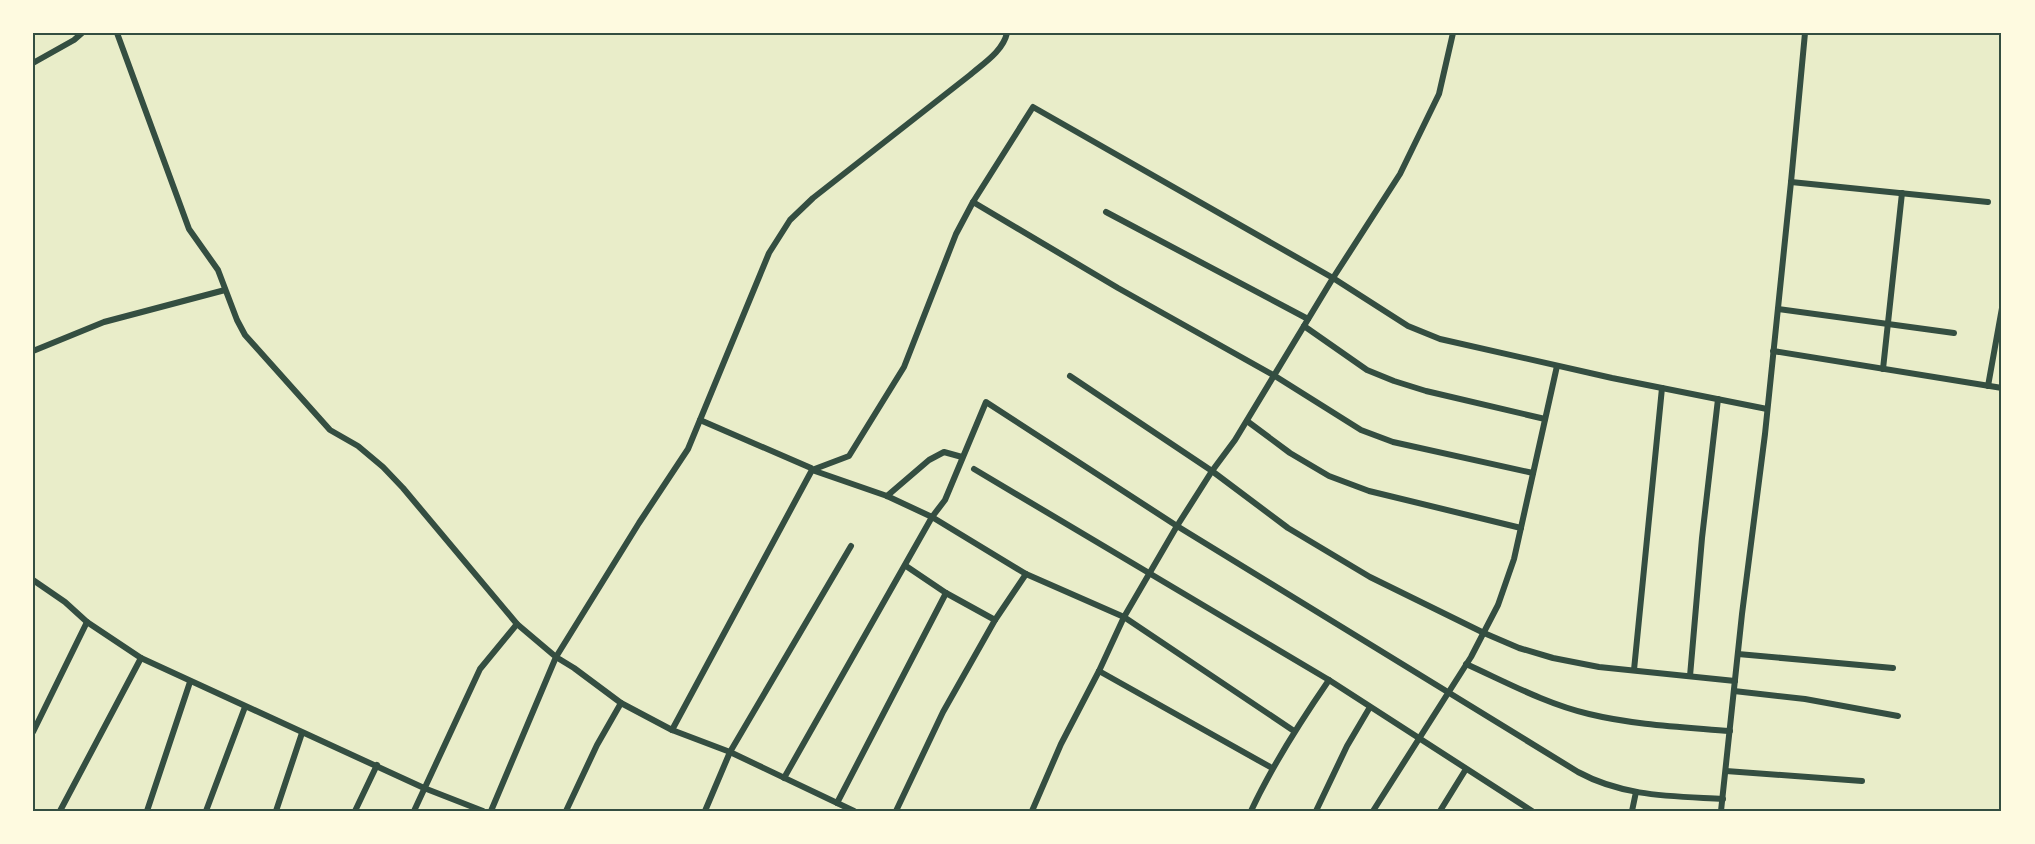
<svg xmlns="http://www.w3.org/2000/svg" width="2035" height="844" font-family="'PT Serif',serif">
	<style>
		.lines { fill: none; stroke-linecap: round; stroke-linejoin: round }
		.minor { stroke: #344e41; stroke-width: 6 }
		.neatline { fill: none; stroke: #344e41; stroke-width: 2 }
	</style>
	<rect width="100%" height="100%" fill="#e9edc9"/>
	<g class="lines">
		<g class="minor">
			<path d="M117,33L189,229L218,270L237,320L245,335L330,430L358,446L383,467L403,488L517,624L556,657L491,811"/>
			<path d="M33,63L74,40L82,33"/>
			<path d="M1791,182L1988,202"/>
			<path d="M973,202L1118,288L1275,376L1361,430L1393,442L1533,473"/>
			<path d="M1106,212L1308,319"/>
			<path d="M1778,309L1954,333"/>
			<path d="M1304,326L1367,370L1394,381L1426,391L1545,419"/>
			<path d="M33,351L104,322L225,290"/>
			<path d="M1773,351L2002,388"/>
			<path d="M1883,369L1902,193"/>
			<path d="M1070,376L1212,471L1288,528L1370,577L1484,633L1519,648L1553,658L1599,667L1735,681"/>
			<path d="M1988,386L2002,308"/>
			<path d="M700,420L811,468L812,470L887,496L932,517L1026,574L1124,617L1294,731"/>
			<path d="M1247,421L1290,453L1329,476L1369,491L1521,528"/>
			<path d="M974,469L1329,680L1532,811"/>
			<path d="M887,496L929,460L944,452L962,457"/>
			<path d="M906,566L946,593L995,620"/>
			<path d="M33,580L65,602L87,622L141,658L424,788L483,811"/>
			<path d="M1738,654L1893,668"/>
			<path d="M1466,664C1506,682 1546,704 1589,714C1634,725 1683,727 1730,731"/>
			<path d="M1634,670L1662,388"/>
			<path d="M1099,671L1272,768"/>
			<path d="M1690,676L1702,538L1718,399"/>
			<path d="M1734,691L1805,699L1898,716"/>
			<path d="M621,703L672,730L730,752L854,811"/>
			<path d="M672,730L812,470L849,456L904,367L956,234L973,202L1033,107L1333,278L1408,326L1440,339L1612,378L1767,409"/>
			<path d="M33,732L87,622"/>
			<path d="M1726,771L1862,781"/>
			<path d="M784,778L932,517L945,500L986,402L1177,526L1578,772C1624,797 1672,796 1723,799"/>
			<path d="M837,803L946,593"/>
			<path d="M60,811L141,658"/>
			<path d="M147,811L190,682"/>
			<path d="M206,811L245,707"/>
			<path d="M276,811L302,733"/>
			<path d="M355,811L377,765"/>
			<path d="M414,811L480,669L517,624"/>
			<path d="M566,811L597,745L621,703L574,668L556,657L639,523L688,449L769,253L790,220L813,198L970,75C984,63 1003,51 1007,33"/>
			<path d="M705,811L730,752L851,546"/>
			<path d="M896,811L943,712L995,620L1026,574"/>
			<path d="M1032,811L1061,744L1099,671L1124,617L1177,526L1212,471L1235,440L1333,278L1400,174L1439,94L1453,33"/>
			<path d="M1251,811C1273,764 1300,722 1329,680"/>
			<path d="M1316,811L1347,746L1370,707"/>
			<path d="M1373,811L1471,657L1498,605L1514,559L1557,366"/>
			<path d="M1440,811L1466,769"/>
			<path d="M1632,811L1636,792"/>
			<path d="M1721,811L1742,614L1765,434L1791,182L1805,33"/>
		</g>
	</g>
	<rect width="2035" height="844" fill="none" stroke="#fefae0" stroke-width="69"/>
	<rect x="34" y="34" width="1966" height="776" class="neatline"/>
</svg>
